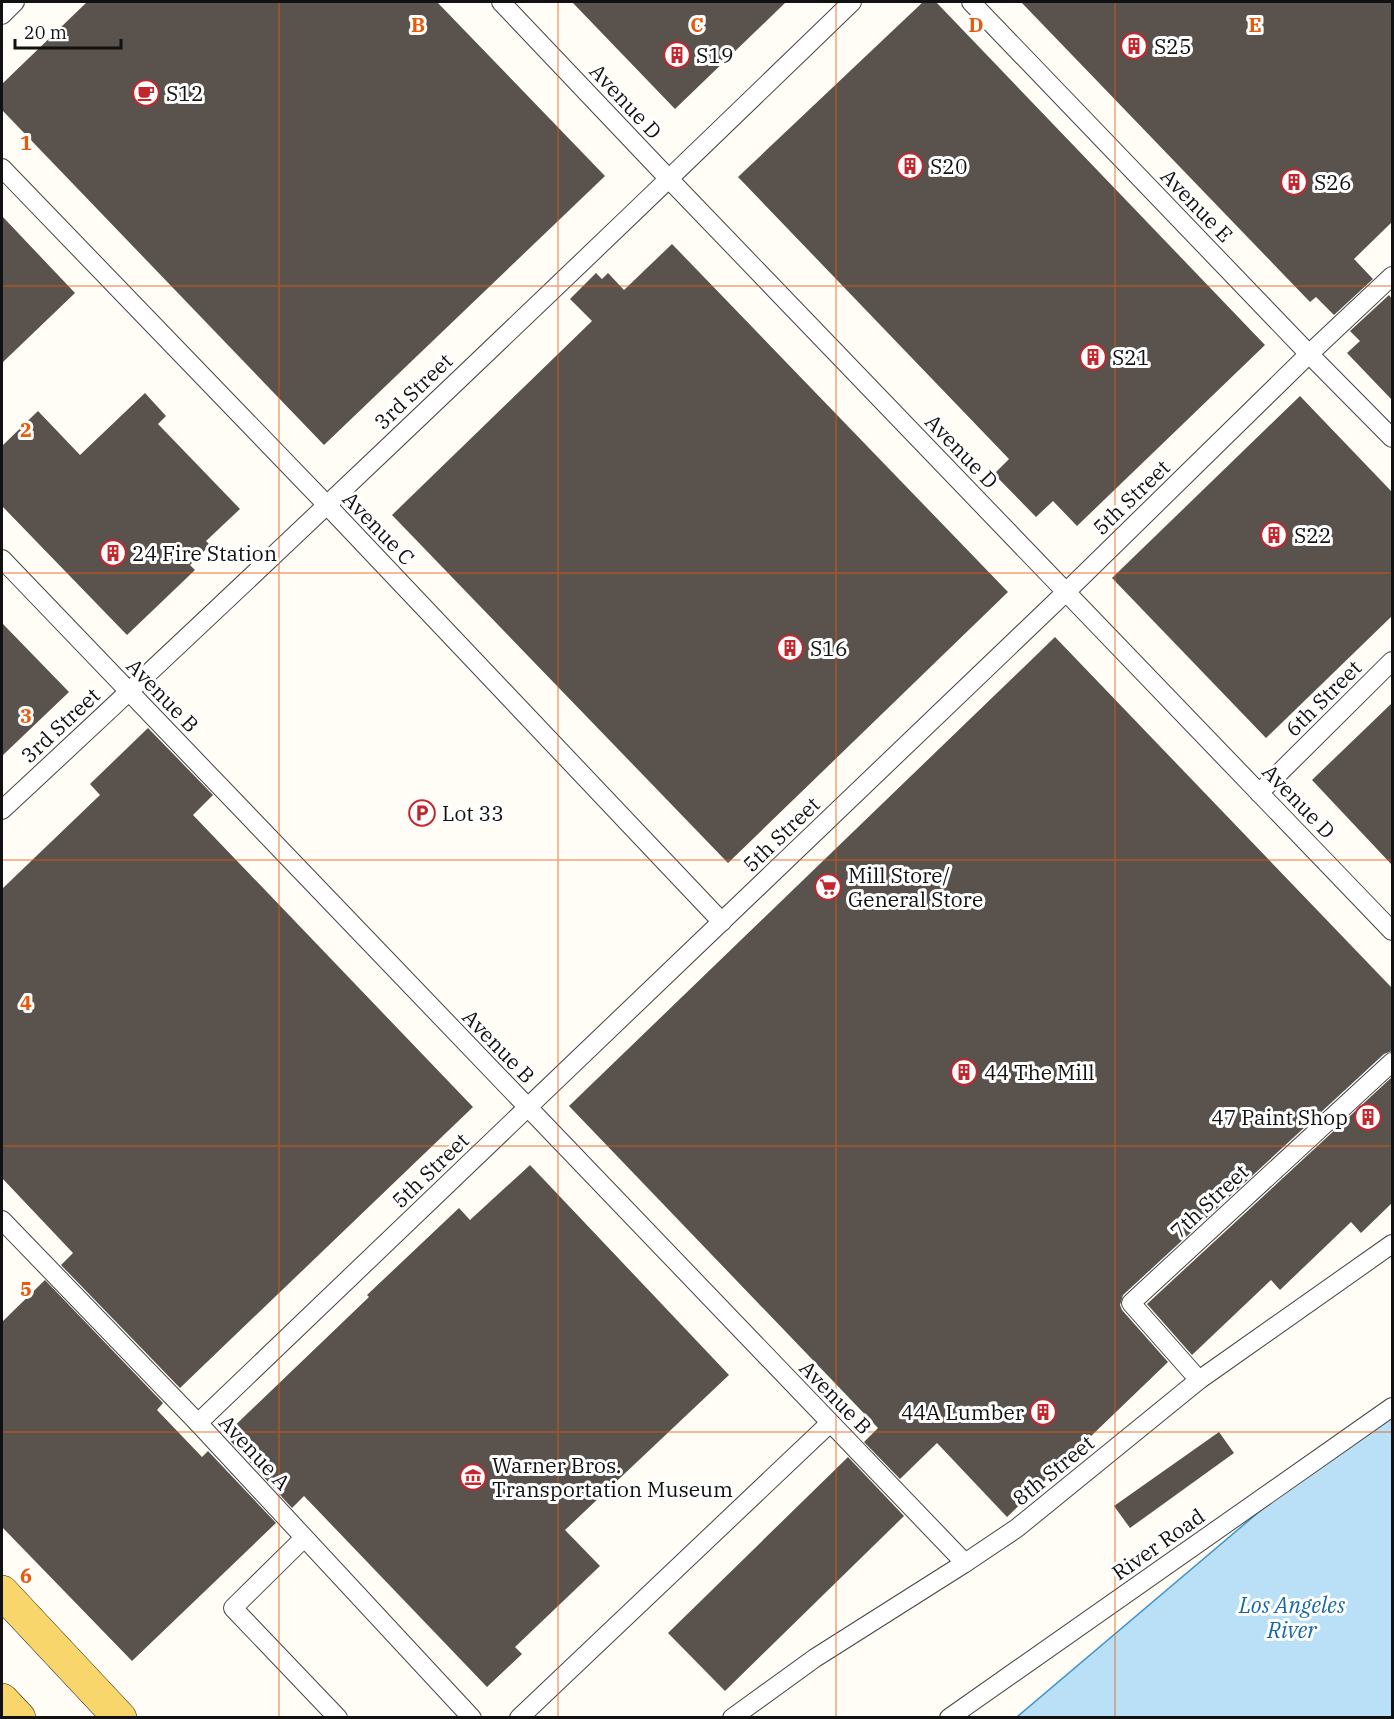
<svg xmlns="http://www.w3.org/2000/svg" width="1394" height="1719" font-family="'IBM Plex Serif',serif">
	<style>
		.water { fill: #b9e0f7; stroke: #3f96cf; stroke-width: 1.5 }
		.building { fill: #5a524d }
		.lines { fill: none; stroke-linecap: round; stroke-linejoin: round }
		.service-casing { stroke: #444; stroke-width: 20 }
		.primary-casing { stroke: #222; stroke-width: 34 }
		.service { stroke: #fff; stroke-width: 18 }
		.primary { stroke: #f9d66b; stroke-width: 33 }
		.grid { fill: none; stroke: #e8590c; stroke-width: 1.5; stroke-opacity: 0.55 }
		.labels { text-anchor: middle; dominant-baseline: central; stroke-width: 6; stroke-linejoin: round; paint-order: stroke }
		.poi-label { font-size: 21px; fill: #111; stroke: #fff; text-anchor: start }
		.street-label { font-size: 21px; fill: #111; stroke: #fff }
		.water-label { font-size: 22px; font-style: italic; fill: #1768a6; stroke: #fff }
		.grid-label { font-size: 20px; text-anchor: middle; font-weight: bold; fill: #e8590c; stroke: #fff; stroke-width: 6; stroke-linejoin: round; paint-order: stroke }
	</style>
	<rect width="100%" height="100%" fill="#fffdf5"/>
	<path class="water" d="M1392,1399V1717H1017Z"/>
	<g class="building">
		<path d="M87,2H437L605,176L324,445L2,110V84Z"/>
		<path d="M572,2H786L675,109Z"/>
		<path d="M923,2H936L1265,345L1077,526L1053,501L1036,517L994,474L1009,459L738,177Z"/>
		<path d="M1021,2H1392V222L1354,259L1373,279L1334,315L1316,297L1310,302Z"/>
		<path d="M2,216L75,293L2,363Z"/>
		<path d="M672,244L1008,592L728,863L392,515L592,321L570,299L596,273L602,279L608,273L624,290Z"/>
		<path d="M1389,295L1392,299V400L1347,353L1360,341L1350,331Z"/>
		<path d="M145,393L166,416L158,424L240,509L206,541L210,545L190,565L195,570L127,635L2,506V446L38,411L80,455Z"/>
		<path d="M1300,396L1392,492V616L1266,738L1112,578Z"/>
		<path d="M2,623L69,692L2,756Z"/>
		<path d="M1055,637L1392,988V1051L1384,1054L1123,1295L1120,1305L1122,1310L1168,1362L1007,1517L937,1443L900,1479L864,1442L878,1428L569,1106Z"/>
		<path d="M1392,703V865L1312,780Z"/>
		<path d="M148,728L213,795L193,815L473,1107L180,1388L61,1265L73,1253L2,1178V889L100,795L90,784Z"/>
		<path d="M1392,1077V1203L1361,1233L1351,1222L1280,1290L1271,1280L1192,1355L1147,1304Z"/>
		<path d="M530,1165L729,1375L565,1530L600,1566L515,1647L522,1654L487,1687L304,1496L292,1508L225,1435L369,1297L367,1295L459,1208L470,1220Z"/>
		<path d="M45,1280L163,1403L157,1410L202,1457L208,1451L276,1523L132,1661L2,1527V1322Z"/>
		<path d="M1219,1432L1234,1453L1130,1528L1114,1506Z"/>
		<path d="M848,1457L904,1516L725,1691L668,1633Z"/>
	</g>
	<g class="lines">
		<g class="service-casing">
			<g id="service">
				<path d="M501,2L669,179L1392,931"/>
				<path d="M971,2L1309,354L1392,438"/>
				<path d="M2,15L15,2"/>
				<path d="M2,168L326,504L722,922"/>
				<path d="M2,559L965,1563"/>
				<path d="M1259,793L1392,661"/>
				<path d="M2,810C288,544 571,274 852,2"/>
				<path d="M2,1220L198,1423L472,1718"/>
				<path d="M1199,1380L1131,1303L1392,1062"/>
				<path d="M198,1423L1066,592L1309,354L1392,276"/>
				<path d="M304,1538L233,1608L338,1718"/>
				<path d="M519,1718L830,1423"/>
				<path d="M732,1718L815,1658L965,1563L1017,1528L1199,1380L1392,1244"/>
				<path d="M949,1718L1392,1407"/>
			</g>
		</g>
		<g class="primary-casing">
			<g id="primary">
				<path d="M2,1592L120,1718"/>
				<path d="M2,1700L19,1718"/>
			</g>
		</g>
		<use href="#service" class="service"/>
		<use href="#primary" class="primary"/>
	</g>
	<path class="grid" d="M279,2V1718M558,2V1718M836,2V1718M1115,2V1718M2,286H1392M2,573H1392M2,860H1392M2,1146H1392M2,1432H1392"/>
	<defs>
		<g id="building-ring" transform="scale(1.35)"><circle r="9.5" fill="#fff" stroke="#c4262e" stroke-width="1.5"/><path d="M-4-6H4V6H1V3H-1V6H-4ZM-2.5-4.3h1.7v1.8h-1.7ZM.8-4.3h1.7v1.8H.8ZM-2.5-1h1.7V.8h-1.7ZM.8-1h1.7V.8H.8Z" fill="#c4262e"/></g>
		<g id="cafe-ring" transform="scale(1.35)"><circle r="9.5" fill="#fff" stroke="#c4262e" stroke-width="1.5"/><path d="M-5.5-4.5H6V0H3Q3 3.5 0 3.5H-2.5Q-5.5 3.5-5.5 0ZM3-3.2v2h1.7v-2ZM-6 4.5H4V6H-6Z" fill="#c4262e"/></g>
		<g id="parking-ring" transform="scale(1.35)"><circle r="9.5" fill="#fff" stroke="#c4262e" stroke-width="1.5"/><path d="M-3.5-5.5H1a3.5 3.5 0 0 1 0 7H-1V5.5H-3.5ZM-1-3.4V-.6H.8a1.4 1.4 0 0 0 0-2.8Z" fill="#c4262e"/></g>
		<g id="supermarket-ring" transform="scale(1.35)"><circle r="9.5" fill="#fff" stroke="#c4262e" stroke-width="1.5"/><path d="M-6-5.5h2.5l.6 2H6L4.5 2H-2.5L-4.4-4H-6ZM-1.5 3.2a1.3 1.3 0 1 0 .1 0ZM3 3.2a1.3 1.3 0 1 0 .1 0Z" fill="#c4262e"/></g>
		<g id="museum-ring" transform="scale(1.35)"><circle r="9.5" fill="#fff" stroke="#c4262e" stroke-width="1.5"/><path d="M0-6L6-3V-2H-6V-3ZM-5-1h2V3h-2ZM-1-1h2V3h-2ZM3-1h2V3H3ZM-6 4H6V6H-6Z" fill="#c4262e"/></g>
	</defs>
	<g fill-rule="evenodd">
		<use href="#building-ring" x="1134" y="46"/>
		<use href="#building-ring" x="677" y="55"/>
		<use href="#cafe-ring" x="146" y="93"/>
		<use href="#building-ring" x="910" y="166"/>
		<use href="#building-ring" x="1294" y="182"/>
		<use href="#building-ring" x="1093" y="357"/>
		<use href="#building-ring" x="1274" y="535"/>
		<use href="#building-ring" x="113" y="553"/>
		<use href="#building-ring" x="790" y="648"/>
		<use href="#parking-ring" x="422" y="813"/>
		<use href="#supermarket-ring" x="828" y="887"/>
		<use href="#building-ring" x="964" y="1072"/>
		<use href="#building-ring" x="1368" y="1117"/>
		<use href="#building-ring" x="1043" y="1412"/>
		<use href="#museum-ring" x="473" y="1477"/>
	</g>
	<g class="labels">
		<g class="poi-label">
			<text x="1154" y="46">S25</text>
			<text x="696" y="55">S19</text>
			<text x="166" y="93">S12</text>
			<text x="930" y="166">S20</text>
			<text x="1314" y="182">S26</text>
			<text x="1112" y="357">S21</text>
			<text x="1294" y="535">S22</text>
			<text x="132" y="553">24 Fire Station</text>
			<text x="810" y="648">S16</text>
			<text x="442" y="813">Lot 33</text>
			<text x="848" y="875">Mill Store/<tspan x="848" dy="24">General Store</tspan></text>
			<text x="984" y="1072">44 The Mill</text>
			<text x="1348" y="1117" text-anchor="end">47 Paint Shop</text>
			<text x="1024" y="1412" text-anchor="end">44A Lumber</text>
			<text x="492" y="1465">Warner Bros.<tspan x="492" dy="24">Transportation Museum</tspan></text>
		</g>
		<g class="street-label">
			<text transform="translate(626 101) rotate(47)">Avenue D</text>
			<text transform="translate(1197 205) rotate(46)">Avenue E</text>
			<text transform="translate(413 391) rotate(-44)">3rd Street</text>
			<text transform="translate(962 451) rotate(46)">Avenue D</text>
			<text transform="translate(1131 497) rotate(-44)">5th Street</text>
			<text transform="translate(379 528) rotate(46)">Avenue C</text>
			<text transform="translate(163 695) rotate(46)">Avenue B</text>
			<text transform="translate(1323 698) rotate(-45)">6th Street</text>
			<text transform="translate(60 725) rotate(-43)">3rd Street</text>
			<text transform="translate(1299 801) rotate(46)">Avenue D</text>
			<text transform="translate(781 834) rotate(-44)">5th Street</text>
			<text transform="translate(499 1046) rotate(46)">Avenue B</text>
			<text transform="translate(430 1170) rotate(-44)">5th Street</text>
			<text transform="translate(1209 1201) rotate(-43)">7th Street</text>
			<text transform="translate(836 1397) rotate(46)">Avenue B</text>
			<text transform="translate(255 1452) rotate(47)">Avenue A</text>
			<text transform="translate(1053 1470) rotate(-39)">8th Street</text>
			<text transform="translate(1158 1544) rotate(-35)">River Road</text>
		</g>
		<g class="water-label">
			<text x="1292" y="1604">Los Angeles<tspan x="1292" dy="25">River</tspan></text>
		</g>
	</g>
	<g class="grid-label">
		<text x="418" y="32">B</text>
		<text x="697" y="32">C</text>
		<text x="976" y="32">D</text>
		<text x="1255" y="32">E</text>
		<text x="26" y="150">1</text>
		<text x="26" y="437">2</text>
		<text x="26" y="723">3</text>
		<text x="26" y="1010">4</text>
		<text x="26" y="1296">5</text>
		<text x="26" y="1583">6</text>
	</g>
	<rect width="1394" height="1719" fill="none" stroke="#111111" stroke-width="6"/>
	<path d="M15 39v9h106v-9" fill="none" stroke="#111111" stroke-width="3"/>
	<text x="24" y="39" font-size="18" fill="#111111" stroke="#ffffff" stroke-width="4.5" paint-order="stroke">20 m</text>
</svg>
